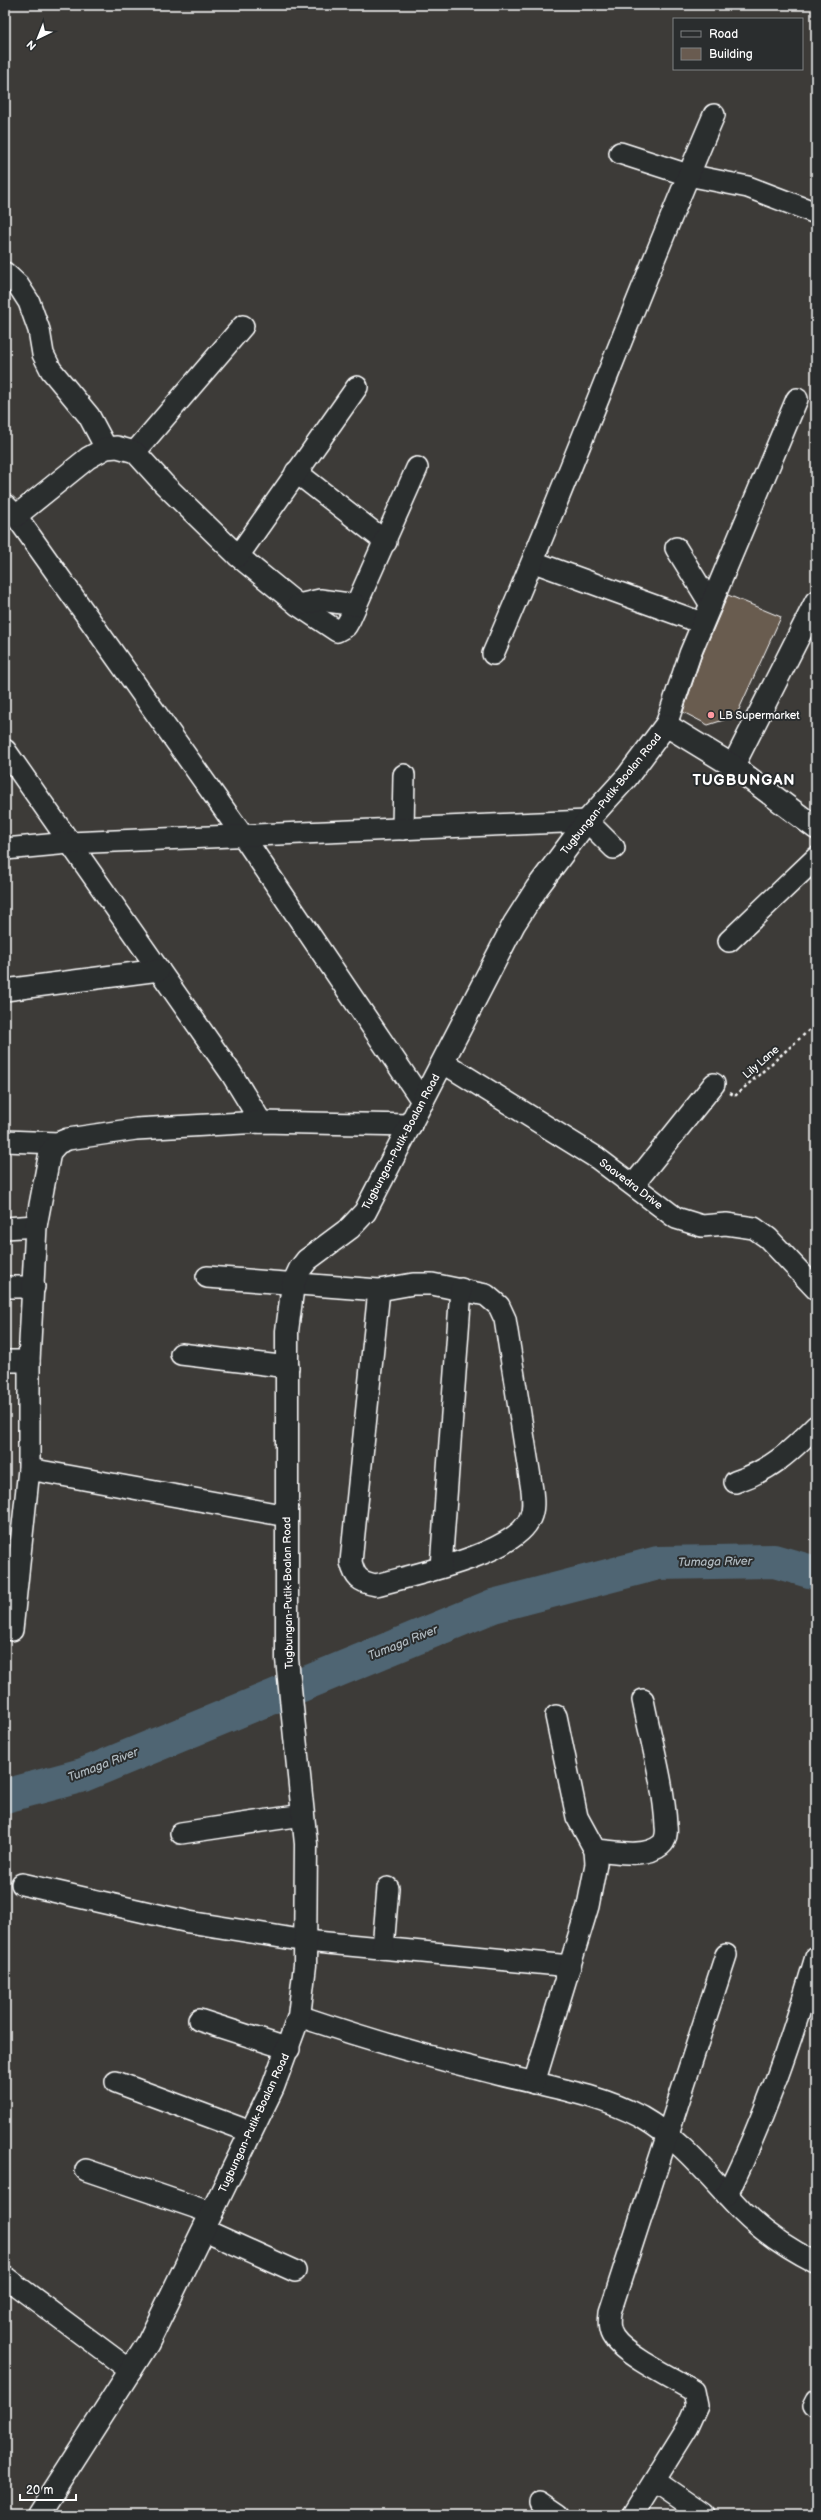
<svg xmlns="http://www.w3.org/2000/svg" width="821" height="2520" font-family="'Balsamiq Sans',sans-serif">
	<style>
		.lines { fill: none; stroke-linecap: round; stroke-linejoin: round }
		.river { stroke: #4f6573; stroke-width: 34 }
		.building { fill: #695b50; stroke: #fff }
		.minor-casing { stroke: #fff; stroke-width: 24 }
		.major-casing { stroke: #fff; stroke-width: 25 }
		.path { stroke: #fff; stroke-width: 2.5; stroke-dasharray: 3 3; stroke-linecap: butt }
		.minor { stroke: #2a2d2e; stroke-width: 21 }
		.major { stroke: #2a2d2e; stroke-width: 22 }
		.poi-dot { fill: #ff9aa2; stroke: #2a2d2e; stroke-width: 1.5 }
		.labels { text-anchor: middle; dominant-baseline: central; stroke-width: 4; stroke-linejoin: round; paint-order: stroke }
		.poi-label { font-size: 11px; fill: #fff; stroke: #2a2d2e; text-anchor: start }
		.street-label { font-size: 11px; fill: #fff; stroke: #2a2d2e }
		.water-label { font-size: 12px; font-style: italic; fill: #b0bac0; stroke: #2a2d2e }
		.district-label { font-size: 15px; font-weight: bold; letter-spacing: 1px; fill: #fff; stroke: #2a2d2e }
	</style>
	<rect width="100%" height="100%" fill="#3d3b38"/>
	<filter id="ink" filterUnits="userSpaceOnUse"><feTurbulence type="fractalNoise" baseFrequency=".025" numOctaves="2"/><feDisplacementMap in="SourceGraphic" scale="8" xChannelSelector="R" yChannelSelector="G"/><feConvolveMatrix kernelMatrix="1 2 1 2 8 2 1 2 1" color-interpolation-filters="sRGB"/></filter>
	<g filter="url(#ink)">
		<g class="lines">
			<path class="river" d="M5,1796L83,1775L493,1606L658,1563L774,1561L816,1573"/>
		</g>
		<path class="building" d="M728,595L781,617L736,716L708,725L683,712L701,658Z"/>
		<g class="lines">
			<g class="minor-casing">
				<g id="minor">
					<path d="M620,153L688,175L748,187L816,213"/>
					<path d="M5,273L18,285L29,302L39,330L43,354L51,370L89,416L106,448"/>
					<path d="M135,452L243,326"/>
					<path d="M296,472L386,542"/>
					<path d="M5,505L16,516L243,836L423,1102"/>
					<path d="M16,516L88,458L106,448L117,447L135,452L164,484L238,556L298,605L337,631L346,626L350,619L417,468"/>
					<path d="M676,548L711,605"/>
					<path d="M238,556L357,387"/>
					<path d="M534,562L702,623"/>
					<path d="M298,605L320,600L356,605"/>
					<path d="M493,654C571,476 637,293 714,115"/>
					<path d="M666,725L690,654L797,399"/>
					<path d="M5,750L231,1073L261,1122"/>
					<path d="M403,829L404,775"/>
					<path d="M5,849L69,843L587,821L614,848"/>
					<path d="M729,941L816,858"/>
					<path d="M5,990L159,970"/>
					<path d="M444,1063L597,1158L676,1218L702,1226L726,1224L754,1228L768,1238L816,1289"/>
					<path d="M5,1141L58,1143"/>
					<path d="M634,1184L714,1084"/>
					<path d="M5,1228L36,1226"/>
					<path d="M207,1277L379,1290L413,1284H432L486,1295L499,1306L505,1319L532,1490C533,1500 534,1509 530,1518C516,1554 413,1575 376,1585C360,1582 355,1578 351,1562L379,1290"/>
					<path d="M5,1287H34"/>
					<path d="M181,1354L288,1367"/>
					<path d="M5,1361H29"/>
					<path d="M29,1469V1361L36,1226L50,1152L58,1143L68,1139L136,1129L261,1122L411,1125"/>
					<path d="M735,1482C771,1470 790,1452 816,1426"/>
					<path d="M441,1567L461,1289"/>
					<path d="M12,1630L29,1469L287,1516"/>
					<path d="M556,1716L577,1817L595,1850"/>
					<path d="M181,1833L303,1815"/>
					<path d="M22,1884L189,1922L306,1941L570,1966"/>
					<path d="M383,1948L388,1888"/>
					<path d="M299,2016C364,2038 428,2057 494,2073C543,2086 596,2093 641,2117C683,2141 709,2177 742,2211C764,2233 788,2249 816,2263"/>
					<path d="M199,2020L289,2049"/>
					<path d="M116,2082L251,2132"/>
					<path d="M534,2083L588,1906L596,1864L595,1850C613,1851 645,1859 661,1845C666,1841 667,1832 666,1826C664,1784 651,1741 643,1700"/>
					<path d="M86,2170L212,2213"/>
					<path d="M727,2195C766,2115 791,2042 816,1957"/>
					<path d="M204,2230L295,2271"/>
					<path d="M5,2277L131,2371"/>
					<path d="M813,2407L816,2401"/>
					<path d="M655,2481L704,2515"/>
					<path d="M540,2502L559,2515"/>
					<path d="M633,2515L687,2428L697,2406L694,2391C674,2379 626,2356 614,2338C608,2330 609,2321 610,2312L726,1955"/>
				</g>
			</g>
			<g class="major-casing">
				<g id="major">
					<path d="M733,766L816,602"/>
					<path d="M38,2515L148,2343L273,2087L299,2016L305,1965L306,1844L287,1659V1331L293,1284L300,1269L307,1260L350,1228L365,1212L514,924L537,888L587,821L627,777L666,725L733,766L816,828"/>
				</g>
			</g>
			<path class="path" d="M730,1093L735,1096L816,1024"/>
			<use href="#minor" class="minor"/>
			<use href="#major" class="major"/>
		</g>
	</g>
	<circle class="poi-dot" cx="711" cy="715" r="4"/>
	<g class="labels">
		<g class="poi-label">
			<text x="719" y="715">LB Supermarket</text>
		</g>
		<g class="street-label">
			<text transform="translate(611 794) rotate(-51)">Tugbungan-Putik-Boalan Road</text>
			<text transform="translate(761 1062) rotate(-41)">Lily Lane</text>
			<text transform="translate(401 1142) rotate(-62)">Tugbungan-Putik-Boalan Road</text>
			<text transform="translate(631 1184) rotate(37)">Saavedra Drive</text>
			<text transform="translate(288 1593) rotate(-91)">Tugbungan-Putik-Boalan Road</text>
			<text transform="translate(254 2123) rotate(-65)">Tugbungan-Putik-Boalan Road</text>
		</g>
		<g class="water-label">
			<text transform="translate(715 1562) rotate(-1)">Tumaga River</text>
			<text transform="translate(403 1643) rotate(-22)">Tumaga River</text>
			<text transform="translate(103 1765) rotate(-21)">Tumaga River</text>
		</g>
		<g class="district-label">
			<text x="744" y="780">TUGBUNGAN</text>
		</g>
	</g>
	<rect width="821" height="2520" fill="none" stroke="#2a2d2e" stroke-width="20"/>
	<rect x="10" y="10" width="801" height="2500" fill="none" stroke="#fff" stroke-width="1.5" filter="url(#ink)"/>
	<rect x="673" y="18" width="130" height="52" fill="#2a2d2e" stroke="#7f8182"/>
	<rect x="681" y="31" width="20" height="6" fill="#2a2d2e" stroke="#7f8182"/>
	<text x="709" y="38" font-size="12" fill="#ffffff">Road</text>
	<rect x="681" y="48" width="20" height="12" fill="#695b50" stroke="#7f8182"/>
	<text x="709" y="58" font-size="12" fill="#ffffff">Building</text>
	<g transform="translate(38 38) rotate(223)" stroke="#2a2d2e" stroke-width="3" paint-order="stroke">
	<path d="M0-3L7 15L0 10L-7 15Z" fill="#ffffff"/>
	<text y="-6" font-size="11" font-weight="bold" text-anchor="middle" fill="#ffffff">N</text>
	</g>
	<path d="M20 2494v6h56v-6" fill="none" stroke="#ffffff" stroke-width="2"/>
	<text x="26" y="2494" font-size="12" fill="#ffffff" stroke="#2a2d2e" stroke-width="3" paint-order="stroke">20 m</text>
</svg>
